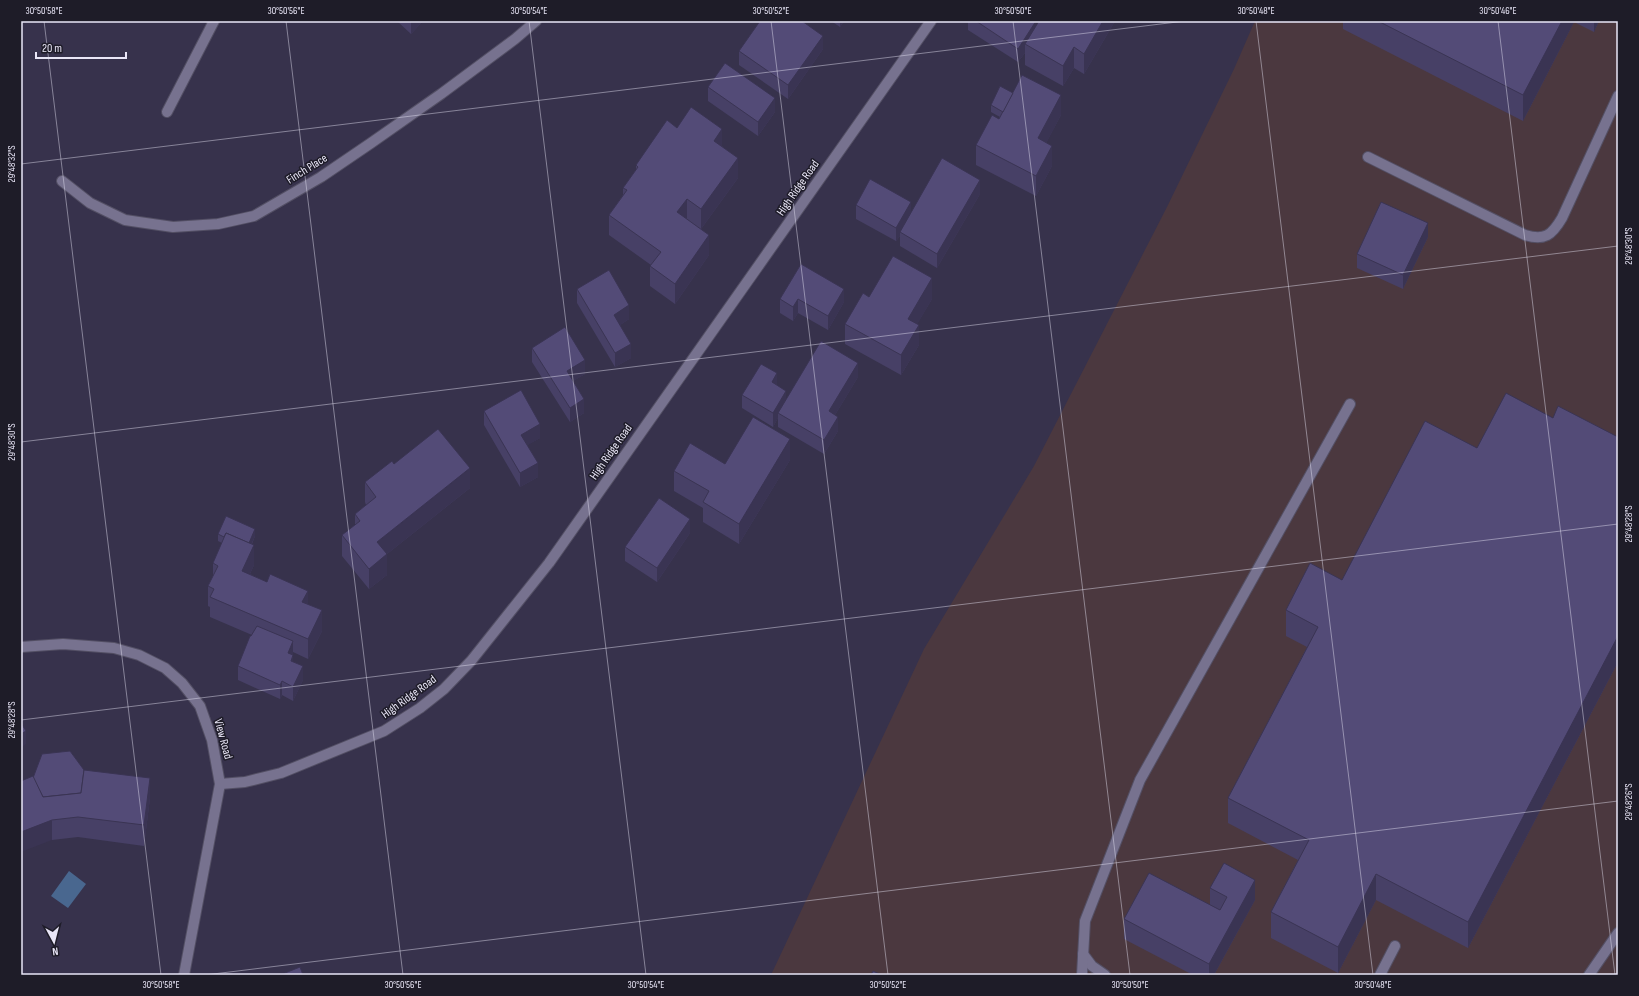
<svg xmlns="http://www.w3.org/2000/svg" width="1639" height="996" font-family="'Sofia Sans Condensed',sans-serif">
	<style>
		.industrial { fill: #4b383f }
		.water { fill: #49678f }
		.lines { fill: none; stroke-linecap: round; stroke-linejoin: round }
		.lane-casing { stroke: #534f64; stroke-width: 12 }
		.street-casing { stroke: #534f64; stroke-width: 12 }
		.lane { stroke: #77728f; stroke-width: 10 }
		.street { stroke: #77728f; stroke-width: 10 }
		.wall { fill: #474066 }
		.shaded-wall { fill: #3a3453 }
		.building { fill: #534b77; stroke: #3a3453 }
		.ticks { fill: none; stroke: #e9e6f7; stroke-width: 1; stroke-opacity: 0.45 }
		.labels { text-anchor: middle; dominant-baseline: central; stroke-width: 3; stroke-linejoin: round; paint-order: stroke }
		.street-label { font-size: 12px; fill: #e9e6f7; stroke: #1e1c28 }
		.neatline { fill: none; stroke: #e9e6f7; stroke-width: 1.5 }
		.ticks-label { font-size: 10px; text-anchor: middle; fill: #e9e6f7 }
	</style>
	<rect width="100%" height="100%" fill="#37324c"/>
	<path class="industrial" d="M1255,21H1618V975H771L924,649L1034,466L1167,207L1234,69Z"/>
	<path class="water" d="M69,871L86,884L68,908L51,896Z"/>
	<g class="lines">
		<g class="lane-casing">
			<g id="lane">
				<path d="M167,112L214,21"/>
				<path d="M1368,157L1525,235C1545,241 1552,235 1562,218L1618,96"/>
				<path d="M62,181L90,203L125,220L173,227L218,224L254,216L321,177L371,143L441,94L515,39L536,21"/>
				<path d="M1083,954L1092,966L1105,975"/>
				<path d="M1082,975L1085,921L1140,780L1350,404"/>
				<path d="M1380,975L1395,946"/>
				<path d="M1589,975L1618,933"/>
			</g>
		</g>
		<g class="street-casing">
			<g id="street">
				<path d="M21,647L63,644L114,648L139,655L165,668L182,683L200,706L212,740L220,784L184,975"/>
				<path d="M220,784L245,782L281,773L384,731L420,708L444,689L471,661L549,563L931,21"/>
			</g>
		</g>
		<use href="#lane" class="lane"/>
		<use href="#street" class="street"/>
	</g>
	<g class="wall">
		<path d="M397,21H423L411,34Z"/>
		<path d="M831,21H844L840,27Z"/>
		<path d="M968,21H1036V25L1115,21L1084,74L1074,68L1063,86L1025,65V53L1018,62L968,30Z"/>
		<path d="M1343,21H1599L1594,32L1574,22L1523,121L1343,29Z"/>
		<path d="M823,49L788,99L739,65V51Z"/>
		<path d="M708,87L775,112L758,136L708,101Z"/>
		<path d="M1013,93L1061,115L1046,143L1052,166L1036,196L976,165V145L1000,117L991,112V105Z"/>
		<path d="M677,128L722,146L738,178L701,229L709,255L675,304L650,286V266L651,265L609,235V215L623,195V188L636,170V165Z"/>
		<path d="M980,194L937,268L900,246V236L896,241L856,219V205L911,212Z"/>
		<path d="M1428,237L1403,289L1357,268V254Z"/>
		<path d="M801,264L844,302L828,330L798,313L793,321L780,313V299Z"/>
		<path d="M577,289L629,319L620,325L631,358L615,367L577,303Z"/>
		<path d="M869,297L932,299L917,324L919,345L901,375L845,344V324Z"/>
		<path d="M532,348L585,374L573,381L584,413L570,422L532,362Z"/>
		<path d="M858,377L835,415L838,431L824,454L778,427V418L773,427L742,408V395L777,385L786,399Z"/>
		<path d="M484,411L540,438L527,445L538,477L520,487L484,425Z"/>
		<path d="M1553,418L1618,437V662L1468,948L1376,900L1338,973L1271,938V912L1298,860L1228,823V798L1307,647L1286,636V610L1342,580L1477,448Z"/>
		<path d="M790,460L739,544L703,522V508L674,491V471L725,464Z"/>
		<path d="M394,464L470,488L387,554V575L369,589L342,556V535L355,526V514L366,505L365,502V482Z"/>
		<path d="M690,533L657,582L625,561V547Z"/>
		<path d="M218,534L255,536L252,544L254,565L250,574L308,604L322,631L308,659L293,652V662L303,680L293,701L282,695L280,699L238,680V666L252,635L210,617V607L208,606V586L213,577V563L222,543L218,541Z"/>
		<path d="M84,770L150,798L144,846L78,837L52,840L33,778Z"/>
		<path d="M1210,888L1255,900L1214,975H1193L1124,939V919L1210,905Z"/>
	</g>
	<g class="shaded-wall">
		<path d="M411,21H423L411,34Z"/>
		<path d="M840,21H844L840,27Z"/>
		<path d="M1036,21V35L1025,44V53L1018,62V49Z"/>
		<path d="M1103,21H1115L1084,74V54Z"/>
		<path d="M1562,21H1574V22L1523,121V95Z"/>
		<path d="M1594,21H1599L1594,32Z"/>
		<path d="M823,36V49L788,99V85Z"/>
		<path d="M1074,47V68L1063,86V66Z"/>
		<path d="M1061,95V115L1038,159V138Z"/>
		<path d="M775,98V112L758,136V122Z"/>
		<path d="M722,129V149L714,141Z"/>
		<path d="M1052,146V166L1036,196V176Z"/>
		<path d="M738,158V178L701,229V209Z"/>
		<path d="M980,180V194L937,268V254Z"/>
		<path d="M687,199V219L677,212Z"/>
		<path d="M911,202V216L900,232V236L896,241V228Z"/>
		<path d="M1428,223V237L1403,289V275Z"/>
		<path d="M709,235V255L675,304V284Z"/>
		<path d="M932,278V299L908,340V319Z"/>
		<path d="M844,289V302L828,330V316Z"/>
		<path d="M798,299V313L793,321V307Z"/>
		<path d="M629,305V319L614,329V315Z"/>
		<path d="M919,325V345L901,375V355Z"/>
		<path d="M631,344V358L615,367V353Z"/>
		<path d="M585,360V374L567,385V371Z"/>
		<path d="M858,363V377L829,425V411Z"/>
		<path d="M777,373V387L772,382Z"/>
		<path d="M786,391V405L778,413V418L773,427V413Z"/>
		<path d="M584,399V413L570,422V408Z"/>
		<path d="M838,417V431L824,454V440Z"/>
		<path d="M540,424V438L521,449V435Z"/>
		<path d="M790,439V460L739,544V524Z"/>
		<path d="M538,463V477L520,487V473Z"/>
		<path d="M470,468V488L377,562V542Z"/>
		<path d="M690,519V533L657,582V568Z"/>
		<path d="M255,529V536L247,554V547Z"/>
		<path d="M254,545V565L242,591V571Z"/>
		<path d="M387,554V575L369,589V569Z"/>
		<path d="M308,591V611L302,602Z"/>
		<path d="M322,610V631L308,659V639Z"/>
		<path d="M1618,636V662L1468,948V922Z"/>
		<path d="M293,641V655L288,653Z"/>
		<path d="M293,655V669L291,661Z"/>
		<path d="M303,666V680L293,701V687Z"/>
		<path d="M282,681V695L280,699V685Z"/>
		<path d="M26,731V744L21,748V734Z"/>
		<path d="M150,778V798L144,846V825Z"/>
		<path d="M52,820V840L21,852V832Z"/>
		<path d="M1376,874V900L1338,973V947Z"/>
		<path d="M1255,880V900L1214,975H1209V964Z"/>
	</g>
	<g class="building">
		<path d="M760,21H802L823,36L788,85L739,51Z"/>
		<path d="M976,21H1036L1018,49Z"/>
		<path d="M1039,21H1103L1084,54L1074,47L1063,66L1025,44Z"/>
		<path d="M1378,21H1562L1523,95Z"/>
		<path d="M725,63L775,98L758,122L708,87Z"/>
		<path d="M1022,75L1061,95L1038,138L1052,146L1036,176L976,145L992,115L999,119Z"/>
		<path d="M1000,86L1013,93L1003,112L991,105Z"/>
		<path d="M691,107L722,129L714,141L738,158L701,209L687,199L677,212L709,235L675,284L650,266L661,252L609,215L627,190L623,188L638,167L636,165L667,120L677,128Z"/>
		<path d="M942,158L980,180L937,254L900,232Z"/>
		<path d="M870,179L911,202L896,228L856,205Z"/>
		<path d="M1381,202L1428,223L1403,275L1357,254Z"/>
		<path d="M893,256L932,278L908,319L919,325L901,355L845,324L863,293L869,297Z"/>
		<path d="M801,264L844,289L828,316L798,299L793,307L780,299Z"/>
		<path d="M609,270L629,305L614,315L631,344L615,353L577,289Z"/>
		<path d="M565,327L585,360L567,371L584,399L570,408L532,348Z"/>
		<path d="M821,341L858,363L829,411L838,417L824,440L778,413Z"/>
		<path d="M761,364L777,373L772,382L786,391L773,413L742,395Z"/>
		<path d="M521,390L540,424L521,435L538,463L520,473L484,411Z"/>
		<path d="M1506,393L1553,418L1558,406L1618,437V636L1468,922L1376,874L1338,947L1271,912L1309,840L1228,798L1318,627L1286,610L1310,563L1342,580L1425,421L1477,448Z"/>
		<path d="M753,417L790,439L739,524L703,502L709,491L674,471L690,443L725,464Z"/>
		<path d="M438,429L470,468L377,542L387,554L369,569L342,535L360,521L355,514L376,497L365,482L392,461L394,464Z"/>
		<path d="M659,498L690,519L657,568L625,547Z"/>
		<path d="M226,516L255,529L249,543L226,533L224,537L218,534Z"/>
		<path d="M226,533L254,545L242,571L267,582L270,574L308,591L302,602L322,610L308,639L210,597L214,589L208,586L218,566L213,563Z"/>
		<path d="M257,626L293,641L288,653L293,655L291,661L303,666L293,687L282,681L280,685L238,666L250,636H251Z"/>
		<path d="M21,723L26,731L21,734Z"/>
		<path d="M70,751L84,770L81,793L43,797L33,778L42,754Z"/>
		<path d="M84,770L150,778L144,825L78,817L52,820L21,832V781L33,776L43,797L81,793Z"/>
		<path d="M1224,863L1255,880L1209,964L1124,919L1149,873L1220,910L1227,897L1210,888Z"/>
		<path d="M300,967L303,975H280Z"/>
		<path d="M873,971L882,975H871Z"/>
	</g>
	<path class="ticks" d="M44,21L161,975M286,21L403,975M529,21L646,975M771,21L888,975M1013,21L1130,975M1256,21L1373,975M1498,21L1615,975M21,164L1185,21M21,442L1618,246M21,720L1618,524M205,975L1618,801"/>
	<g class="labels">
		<g class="street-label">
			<text transform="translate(307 169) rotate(-32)">Finch Place</text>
			<text transform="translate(798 188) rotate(-55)">High Ridge Road</text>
			<text transform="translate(611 452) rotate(-55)">High Ridge Road</text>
			<text transform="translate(409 697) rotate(-36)">High Ridge Road</text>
			<text transform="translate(223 739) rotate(75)">View Road</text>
		</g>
	</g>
	<rect width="1639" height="996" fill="none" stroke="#1e1c28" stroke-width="44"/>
	<g transform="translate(54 942) rotate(173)" stroke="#1e1c28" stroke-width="3" paint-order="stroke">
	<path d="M0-3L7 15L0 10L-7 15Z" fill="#e9e6f7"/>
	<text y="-6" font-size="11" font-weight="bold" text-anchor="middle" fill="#e9e6f7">N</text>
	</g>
	<path d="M36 52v6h90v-6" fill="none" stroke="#e9e6f7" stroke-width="2"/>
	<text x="42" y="52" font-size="12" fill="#e9e6f7" stroke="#1e1c28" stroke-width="3" paint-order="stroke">20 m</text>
	<rect x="22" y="22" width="1595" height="952" class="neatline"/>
	<g class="ticks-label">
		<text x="44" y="14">30°50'58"E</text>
		<text x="286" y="14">30°50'56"E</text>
		<text x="529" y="14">30°50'54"E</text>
		<text x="771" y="14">30°50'52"E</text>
		<text x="1013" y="14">30°50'50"E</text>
		<text x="1256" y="14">30°50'48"E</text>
		<text x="1498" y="14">30°50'46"E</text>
		<text transform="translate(11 164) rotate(-90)" y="4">29°48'32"S</text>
		<text transform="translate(1628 246) rotate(-90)" y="4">29°48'30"S</text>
		<text transform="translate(11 442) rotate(-90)" y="4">29°48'30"S</text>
		<text transform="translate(1628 524) rotate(-90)" y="4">29°48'28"S</text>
		<text transform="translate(11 720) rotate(-90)" y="4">29°48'28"S</text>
		<text transform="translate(1628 802) rotate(-90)" y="4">29°48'26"S</text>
		<text x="161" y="988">30°50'58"E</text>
		<text x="403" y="988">30°50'56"E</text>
		<text x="646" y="988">30°50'54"E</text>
		<text x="888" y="988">30°50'52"E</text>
		<text x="1130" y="988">30°50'50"E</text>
		<text x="1373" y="988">30°50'48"E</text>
	</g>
</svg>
